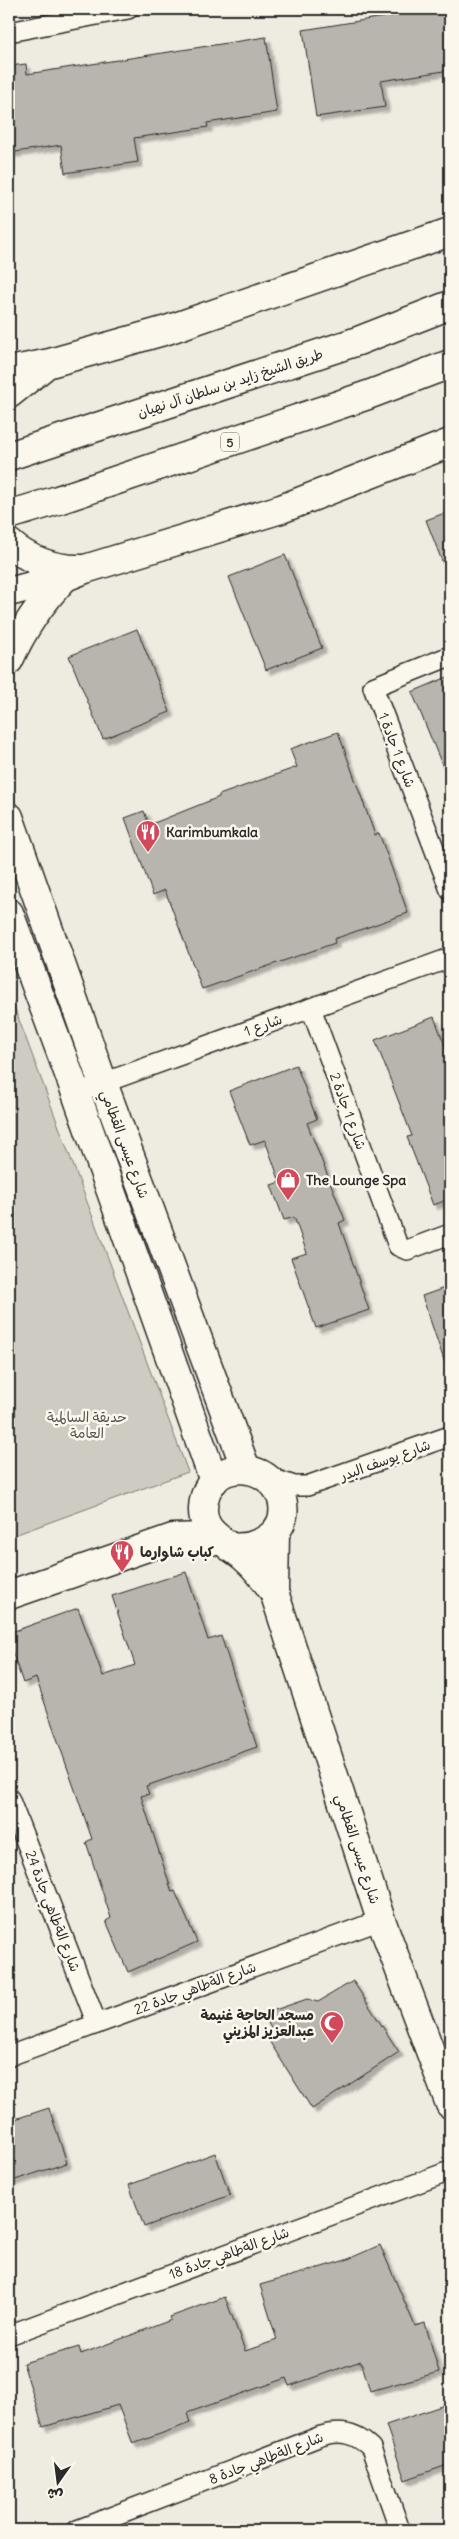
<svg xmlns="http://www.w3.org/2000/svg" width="459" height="2539" font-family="Delius,'Playpen Sans Arabic',sans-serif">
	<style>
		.green { fill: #cecbc2; stroke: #7c7b76 }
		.building { fill: #b8b5ae; stroke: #2b2b2b; filter: url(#shadow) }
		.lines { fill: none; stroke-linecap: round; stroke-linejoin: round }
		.street-casing { stroke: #2b2b2b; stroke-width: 22 }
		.secondary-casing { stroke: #2b2b2b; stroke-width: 31 }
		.highway-casing { stroke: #2b2b2b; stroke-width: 31 }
		.street { stroke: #fbf7ec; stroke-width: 19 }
		.secondary { stroke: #fbf7ec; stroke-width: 28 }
		.highway { stroke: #fbf7ec; stroke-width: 28 }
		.labels { text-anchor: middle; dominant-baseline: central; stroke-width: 5; stroke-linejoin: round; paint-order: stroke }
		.shield { fill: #fbf7ec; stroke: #696865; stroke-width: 1 }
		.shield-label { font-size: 12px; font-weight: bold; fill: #2b2b2b }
		.street-label { font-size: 14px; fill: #2b2b2b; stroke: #fbf7ec }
		.poi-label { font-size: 14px; font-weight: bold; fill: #2b2b2b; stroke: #fbf7ec; text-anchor: start }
		.park-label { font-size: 14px; fill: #545351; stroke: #fbf7ec }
	</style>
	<defs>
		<filter id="shadow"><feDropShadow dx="4.5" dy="4.5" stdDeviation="1" flood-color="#0004"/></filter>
	</defs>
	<rect width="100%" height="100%" fill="#eeebe0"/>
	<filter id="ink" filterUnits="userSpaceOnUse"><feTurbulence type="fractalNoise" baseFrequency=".02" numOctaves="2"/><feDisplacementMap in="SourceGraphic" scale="10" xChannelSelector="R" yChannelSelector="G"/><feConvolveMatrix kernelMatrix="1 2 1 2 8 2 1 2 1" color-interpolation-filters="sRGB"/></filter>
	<g filter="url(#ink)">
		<path class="green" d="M9,993L188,1472L9,1537Z"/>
		<g class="building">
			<path d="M395,9H445L450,40V70L381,81L385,107L316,117L303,30L396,15Z"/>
			<path d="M266,37L277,112L207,123L208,127L134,138L138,162L65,173L61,145L9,153V66L26,64L27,74Z"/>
			<path d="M450,511V579H449L426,520Z"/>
			<path d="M285,555L322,648L266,670L229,577Z"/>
			<path d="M137,629L170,712L103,739L69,656Z"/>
			<path d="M450,676V784L412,692Z"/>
			<path d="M338,732L375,835L379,833L408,913L334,939L335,943L202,989L165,890L153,895L125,818L144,811L149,825L219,797V795L297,767L290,749Z"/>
			<path d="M434,1017L450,1058V1199L433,1205L407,1137L412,1136L375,1040Z"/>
			<path d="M296,1065L317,1119L307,1123L345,1220L339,1223L369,1310L316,1328L291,1258L307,1253L294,1217L284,1220L271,1185L280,1182L265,1140L250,1145L229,1091Z"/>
			<path d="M450,1286V1368L447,1369L422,1296Z"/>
			<path d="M186,1572L208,1640L221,1636L257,1747L146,1786L149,1794L141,1796L172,1892L175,1891L197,1942L128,1972L106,1921L111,1918L86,1842L92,1839L67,1767L36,1678L23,1683L9,1643V1633L78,1608L103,1676L135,1665L112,1596Z"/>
			<path d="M353,1981L399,2052L312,2109L266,2036L273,2032L263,2014L307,1999L318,2002Z"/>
			<path d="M49,2108L67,2163L9,2182V2121Z"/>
			<path d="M215,2153L230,2195L144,2227L129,2185Z"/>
			<path d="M380,2245L415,2326L425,2323L439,2372L370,2391L361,2361L289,2386L286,2378L187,2413L190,2423L133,2444L118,2405L43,2427L23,2363L79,2347L81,2354L171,2320L170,2317L225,2297L245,2351L277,2340L260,2285L346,2260Z"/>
			<path d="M450,2403V2464L405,2480L386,2425Z"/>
		</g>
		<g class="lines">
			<g class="street-casing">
				<g id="street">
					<path d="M9,32L128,9"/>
					<path d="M450,656L373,687L450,890"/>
					<path d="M311,1008L398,1246L407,1250L450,1234"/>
					<path d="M92,1087L450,958"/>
					<path d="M268,1477L294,1486H307L450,1436"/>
					<path d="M9,1798L97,2024"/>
					<path d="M9,2056L381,1920"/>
					<path d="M9,2335L450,2171"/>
					<path d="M77,2530L321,2436C340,2430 356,2433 371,2448L400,2530"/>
				</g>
			</g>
			<g class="secondary-casing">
				<g id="secondary">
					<path d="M9,371L50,363L167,330L450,232"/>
					<path d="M9,394L43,367"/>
					<path d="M9,543C28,560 55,570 81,569"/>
					<path d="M9,592L65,577L85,569L281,509L450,443"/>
					<path d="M9,660C23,628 41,602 65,577"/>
					<path d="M9,817L103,1083L246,1469"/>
					<path d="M9,913L76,1093L214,1481"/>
					<path d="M275,1532L274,1592L381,1920L450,2104"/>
					<path d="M230,1547C260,1551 293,1530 281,1496C268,1463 216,1458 205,1496C195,1532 223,1539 244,1557C256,1567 265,1579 274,1592"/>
					<path d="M9,1595L173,1538L204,1537L219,1541"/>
				</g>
			</g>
			<g class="highway-casing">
				<g id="highway">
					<path d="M9,456L358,341L450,305"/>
					<path d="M9,515L58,500L368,395L450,364"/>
				</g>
			</g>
			<use href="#street" class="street"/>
			<use href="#secondary" class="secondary"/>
			<use href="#highway" class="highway"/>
		</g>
	</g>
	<defs>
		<g id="restaurant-pin" transform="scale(1.25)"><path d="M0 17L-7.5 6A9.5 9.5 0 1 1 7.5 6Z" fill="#d1495b" stroke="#fbf7ec"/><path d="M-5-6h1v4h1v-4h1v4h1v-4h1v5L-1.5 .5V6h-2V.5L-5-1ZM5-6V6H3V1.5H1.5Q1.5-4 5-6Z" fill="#fff"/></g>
		<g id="shop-pin" transform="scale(1.25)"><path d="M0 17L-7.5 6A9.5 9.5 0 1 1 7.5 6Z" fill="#d1495b" stroke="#fbf7ec"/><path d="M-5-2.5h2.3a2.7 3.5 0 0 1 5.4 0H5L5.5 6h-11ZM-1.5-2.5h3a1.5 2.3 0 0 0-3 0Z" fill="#fff"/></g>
		<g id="mosque-pin" transform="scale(1.25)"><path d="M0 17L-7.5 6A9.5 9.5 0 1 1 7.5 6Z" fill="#d1495b" stroke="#fbf7ec"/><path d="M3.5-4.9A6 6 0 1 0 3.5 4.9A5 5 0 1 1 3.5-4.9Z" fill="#fff"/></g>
	</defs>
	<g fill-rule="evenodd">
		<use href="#restaurant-pin" x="148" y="832"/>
		<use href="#shop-pin" x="288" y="1180"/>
		<use href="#restaurant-pin" x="122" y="1552"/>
		<use href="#mosque-pin" x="332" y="2023"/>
	</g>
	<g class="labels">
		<rect class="shield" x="221" y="432.5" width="18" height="19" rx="4"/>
		<g class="shield-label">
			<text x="230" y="442">5</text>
		</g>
		<g class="street-label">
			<text transform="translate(230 383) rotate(-18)">طريق الشيخ زايد بن سلطان آل نهيان</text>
			<text transform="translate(397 750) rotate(69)">شارع 1 جادة 1</text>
			<text transform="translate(263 1025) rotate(-20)">شارع 1</text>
			<text transform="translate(348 1111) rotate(70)">شارع 1 جادة 2</text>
			<text transform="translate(125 1144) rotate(70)">شارع عيسى القطامي</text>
			<text transform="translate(385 1460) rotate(-20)">شارع يوسف البدر</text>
			<text transform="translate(358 1849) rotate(72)">شارع عيسى القطامي</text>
			<text transform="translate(53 1911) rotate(69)">شارع الةطاهي جادة 24</text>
			<text transform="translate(195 1988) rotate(-20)">شارع الةطاهي جادة 22</text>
			<text transform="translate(229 2253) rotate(-20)">شارع الةطاهي جادة 18</text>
			<text transform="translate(266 2458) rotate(-21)">شارع الةطاهي جادة 8</text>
		</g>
		<g class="poi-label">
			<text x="166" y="832">Karimbumkala</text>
			<text x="306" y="1180">The Lounge Spa</text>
			<text x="140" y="1552">كباب شاوارما</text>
			<text x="314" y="2015" text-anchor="end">مسجد الحاجة غنيمة<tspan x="314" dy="16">عبدالعزيز المزيني</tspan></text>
		</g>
		<g class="park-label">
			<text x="87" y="1417">حديقة السالمية<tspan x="87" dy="16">العامة</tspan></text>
		</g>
	</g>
	<rect width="459" height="2539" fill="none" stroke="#fbf7ec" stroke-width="30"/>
	<rect x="15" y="15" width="429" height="2509" fill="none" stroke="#2b2b2b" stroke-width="2" filter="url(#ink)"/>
	<g transform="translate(58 2482) rotate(194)" stroke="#fbf7ec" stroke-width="4" paint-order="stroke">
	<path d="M0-4L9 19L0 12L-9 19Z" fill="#2b2b2b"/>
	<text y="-8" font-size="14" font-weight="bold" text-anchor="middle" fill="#2b2b2b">ش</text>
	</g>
</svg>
